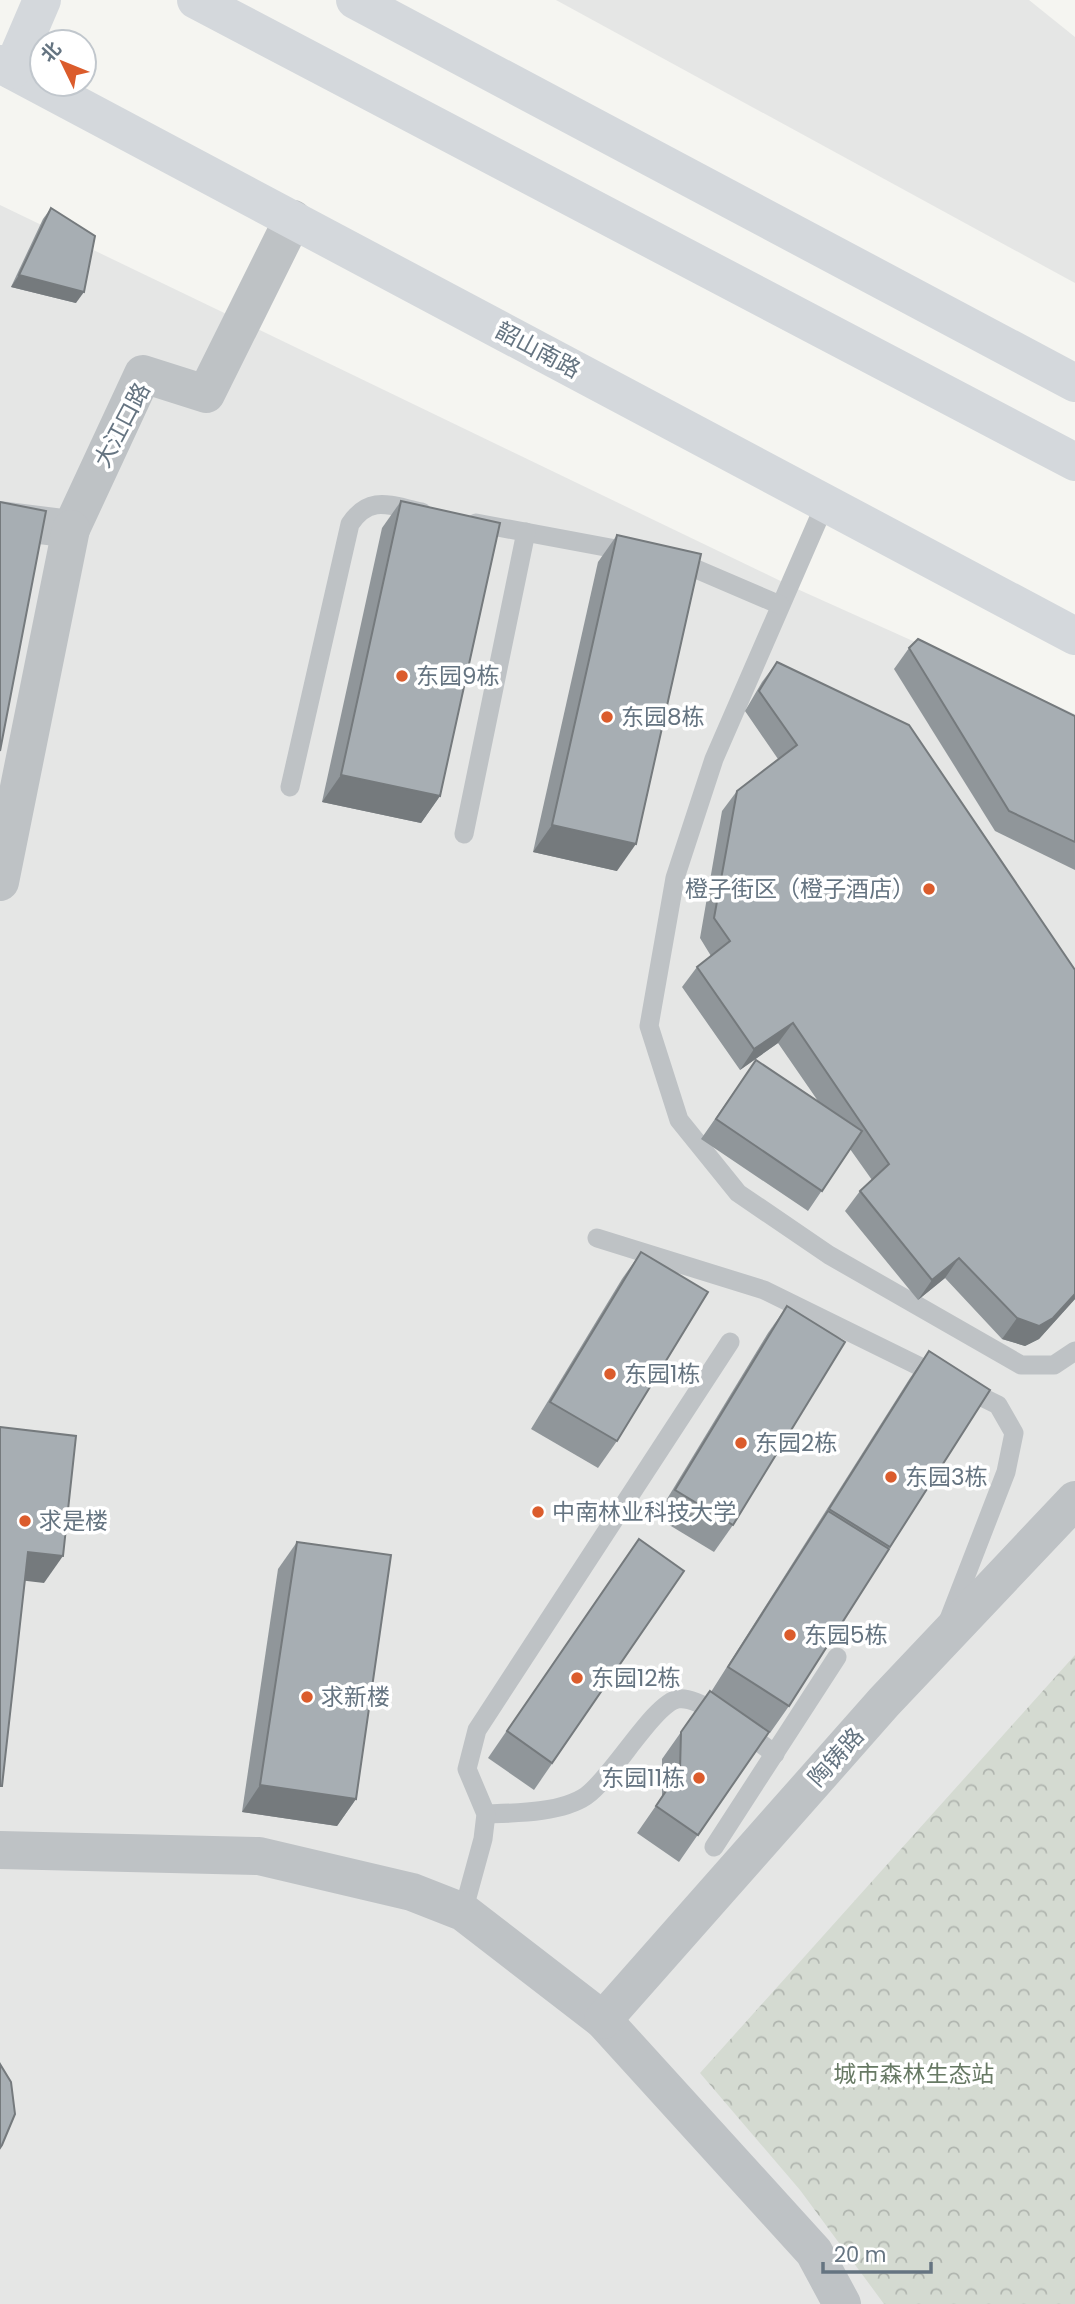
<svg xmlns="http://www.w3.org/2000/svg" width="1075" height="2304" font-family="Poppins,'Noto Sans SC',sans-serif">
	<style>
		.built { fill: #e5e6e5 }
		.forest { fill: url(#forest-crowns) }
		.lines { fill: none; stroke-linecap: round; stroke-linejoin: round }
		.lane { stroke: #bec2c5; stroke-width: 19 }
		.street { stroke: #bec2c5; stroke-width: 38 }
		.secondary { stroke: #d4d8dc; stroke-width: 38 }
		.primary { stroke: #d4d8dc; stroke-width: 38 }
		.wall { fill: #90969a }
		.shaded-wall { fill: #757a7d }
		.building { fill: #a7aeb3; stroke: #757a7d; stroke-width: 2 }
		.poi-dot { fill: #db5c2c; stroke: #fff; stroke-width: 2.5 }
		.labels { text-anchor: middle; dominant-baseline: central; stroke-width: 7; stroke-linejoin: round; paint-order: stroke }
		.street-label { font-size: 23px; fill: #657481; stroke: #fff }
		.poi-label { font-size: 23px; fill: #657481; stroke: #fff; text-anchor: start }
		.park-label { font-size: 23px; fill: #677964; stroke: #fff }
	</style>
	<defs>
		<pattern id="forest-crowns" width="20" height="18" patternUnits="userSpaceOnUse" patternTransform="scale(1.75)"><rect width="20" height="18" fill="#d4dad1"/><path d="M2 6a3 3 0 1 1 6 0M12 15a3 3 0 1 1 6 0" fill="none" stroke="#b0b5af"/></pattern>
	</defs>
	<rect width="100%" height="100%" fill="#f5f5f1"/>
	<g class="built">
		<path d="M556,0H1029L1075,37V283Z"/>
		<path d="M0,205L795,588L1075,714V2304H0Z"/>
	</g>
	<path class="forest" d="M1075,1655V2304H884L800,2190L700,2073Z"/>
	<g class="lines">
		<g class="lane">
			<path d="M825,504L714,759L675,878L649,1026L679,1120L738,1193L829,1255L1021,1365H1054L1075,1351"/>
			<path d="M476,523L632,552"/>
			<path d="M675,560L780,605"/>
			<path d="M290,787L350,524C370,494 391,506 422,512"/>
			<path d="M464,834L526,532"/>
			<path d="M597,1238L764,1290L998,1405L1014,1433L1006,1472L949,1619"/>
			<path d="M486,1814C516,1813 561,1813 586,1796C612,1778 654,1703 678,1699C701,1695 755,1740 775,1754"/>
			<path d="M714,1847L837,1657"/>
			<path d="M463,1912L483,1839L486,1814L467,1769L477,1730L730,1342"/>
		</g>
		<g class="street">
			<path d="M0,520L71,529L143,374L206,394L293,219"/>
			<path d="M0,882L71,529"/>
			<path d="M0,1850L259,1856L412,1892L463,1912L603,2020L814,2252L842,2304"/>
			<path d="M603,2020L884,1702L1075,1500"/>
		</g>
		<path class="secondary" d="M355,0L1075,383"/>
		<g class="primary">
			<path d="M196,0L1075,462"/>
			<path d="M0,64L1075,636"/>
			<path d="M12,70L42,0"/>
		</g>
	</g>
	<g class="wall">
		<path d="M51,208L76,303L11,287L43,219Z"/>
		<path d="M401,501L440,796L421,823L322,802L382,528Z"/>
		<path d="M617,535V871L533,852L598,562Z"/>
		<path d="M909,648L1075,716V870L995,831L894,669Z"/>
		<path d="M777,662L1075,970V1299L1039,1339L1025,1346L1002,1339L945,1278L918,1300L845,1211L860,1191L872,1180L850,1149L808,1211L701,1139L756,1060L818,1101L778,1043L740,1070L682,987L697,967L711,956L700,938L722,811L737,791L778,759L745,711L762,682Z"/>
		<path d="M641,1252L617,1441L598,1468L531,1429L622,1279Z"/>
		<path d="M787,1306L733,1525L714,1552L656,1517L768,1333Z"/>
		<path d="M929,1351L990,1390L789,1706L770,1733L769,1732L679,1862L637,1833L662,1797V1759L710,1691L711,1692L910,1378Z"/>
		<path d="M639,1539L684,1571L534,1790L488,1758Z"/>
		<path d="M297,1542L356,1799L337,1826L242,1812L278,1569Z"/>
	</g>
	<g class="shaded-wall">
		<path d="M19,275L84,292L76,303L11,287Z"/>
		<path d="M341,775L440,796L421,823L322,802Z"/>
		<path d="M552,825L636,844L617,871L533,852Z"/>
		<path d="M793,1023L778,1043L740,1070L754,1049Z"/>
		<path d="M959,1258L945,1278L918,1300L932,1280Z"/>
		<path d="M1075,1294V1299L1039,1339L1025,1346L1002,1339L1017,1318Z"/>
		<path d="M28,1552L63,1556L44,1583L10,1579Z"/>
		<path d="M260,1785L356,1799L337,1826L242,1812Z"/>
	</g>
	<g class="building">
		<path d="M51,208L95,236L84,292L19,275Z"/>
		<path d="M401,501L500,523L440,796L341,775Z"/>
		<path d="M0,502L46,511L0,751Z"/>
		<path d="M617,535L701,554L636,844L552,825Z"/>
		<path d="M918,639L1075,716V842L1009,811L909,648Z"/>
		<path d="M777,662L909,725L1075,970V1294L1053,1318L1039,1326L1017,1318L959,1258L932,1280L860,1191L889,1164L793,1023L754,1049L697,967L730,941L714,918L737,791L797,745L759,691Z"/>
		<path d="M756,1060L862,1131L822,1191L716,1119Z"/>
		<path d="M641,1252L708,1292L617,1441L550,1402Z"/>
		<path d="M787,1306L845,1342L733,1525L675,1490Z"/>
		<path d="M929,1351L990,1390L890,1547L829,1509Z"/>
		<path d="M0,1427L76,1436L63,1556L28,1552L2,1786H0Z"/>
		<path d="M828,1511L889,1549L789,1706L728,1667Z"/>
		<path d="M639,1539L684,1571L552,1763L507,1731Z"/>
		<path d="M297,1542L391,1555L356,1799L260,1785Z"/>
		<path d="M710,1691L769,1732L698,1835L656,1806L680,1770L681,1732Z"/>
		<path d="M0,2064L11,2082L15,2114L2,2145L0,2148Z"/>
	</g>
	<g class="poi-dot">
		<circle cx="402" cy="676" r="7"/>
		<circle cx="607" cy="717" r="7"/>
		<circle cx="929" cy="889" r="7"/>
		<circle cx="610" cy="1374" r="7"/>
		<circle cx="741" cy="1443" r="7"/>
		<circle cx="891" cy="1477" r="7"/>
		<circle cx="538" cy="1512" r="7"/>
		<circle cx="25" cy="1521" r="7"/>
		<circle cx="790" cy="1635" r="7"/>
		<circle cx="577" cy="1678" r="7"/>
		<circle cx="307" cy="1697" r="7"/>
		<circle cx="699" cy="1778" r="7"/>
	</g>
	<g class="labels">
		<g class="street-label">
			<text transform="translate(538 350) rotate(28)">韶山南路</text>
			<text transform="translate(122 425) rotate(-62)">大江口路</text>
			<text transform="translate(836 1757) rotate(-48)">陶铸路</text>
		</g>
		<g class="poi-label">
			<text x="416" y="676">东园9栋</text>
			<text x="621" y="717">东园8栋</text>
			<text x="915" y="889" text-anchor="end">橙子街区（橙子酒店）</text>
			<text x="624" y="1374">东园1栋</text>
			<text x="755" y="1443">东园2栋</text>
			<text x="905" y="1477">东园3栋</text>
			<text x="552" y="1512">中南林业科技大学</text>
			<text x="39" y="1521">求是楼</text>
			<text x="804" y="1635">东园5栋</text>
			<text x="591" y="1678">东园12栋</text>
			<text x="321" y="1697">求新楼</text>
			<text x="685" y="1778" text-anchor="end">东园11栋</text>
		</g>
		<g class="park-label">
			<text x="914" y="2074">城市森林生态站</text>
		</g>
	</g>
	<g transform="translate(63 63) rotate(313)"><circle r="33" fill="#ffffff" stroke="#c1c7cd" stroke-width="2"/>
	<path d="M0-5L12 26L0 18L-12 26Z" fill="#db5c2c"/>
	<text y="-10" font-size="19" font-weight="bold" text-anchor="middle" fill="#657481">北</text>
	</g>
	<path d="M823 2262v10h108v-10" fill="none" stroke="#657481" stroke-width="3.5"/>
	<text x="834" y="2262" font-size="21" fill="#657481" stroke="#ffffff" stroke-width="5" paint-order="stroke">20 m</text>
</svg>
